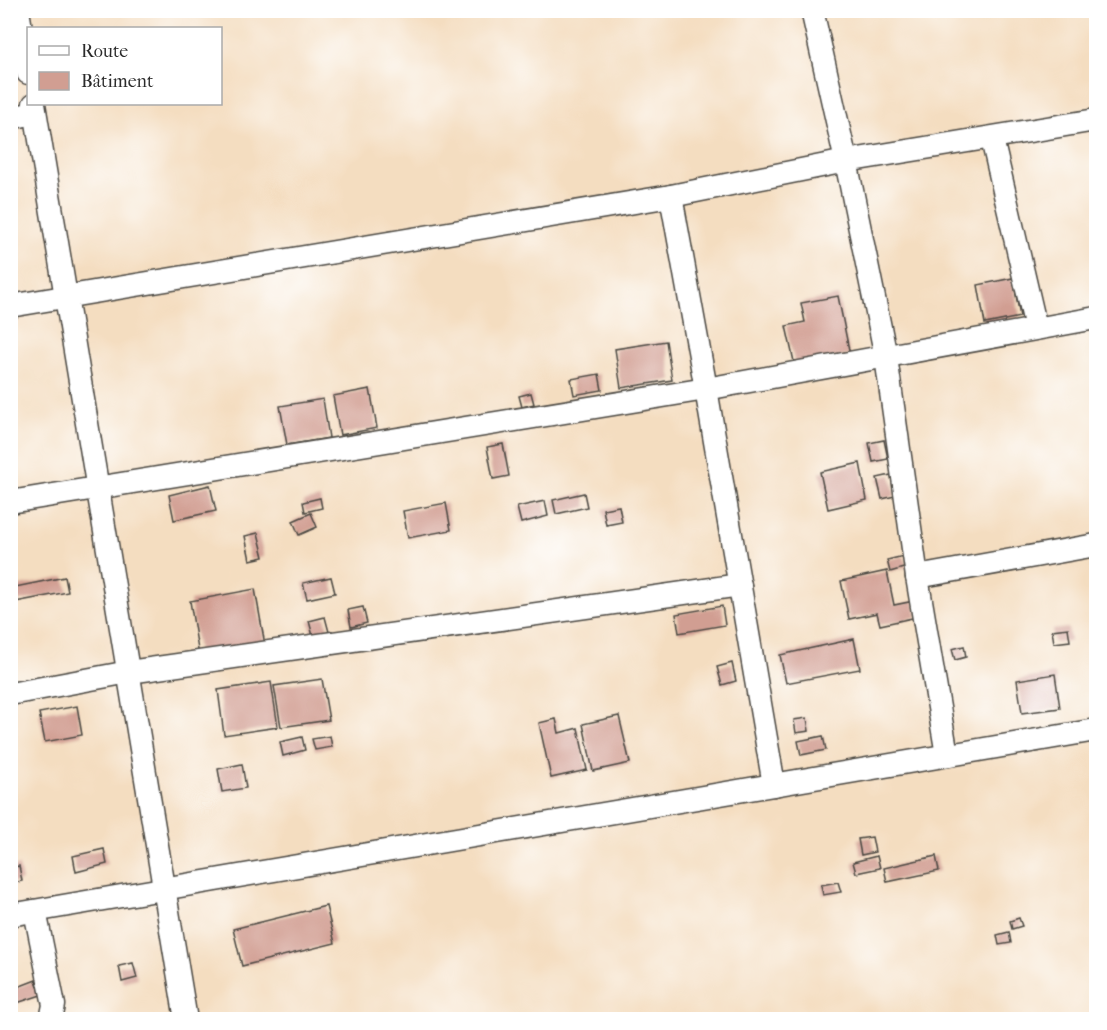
<svg xmlns="http://www.w3.org/2000/svg" width="1107" height="1030" font-family="'IM FELL French Canon',serif">
	<style>
		.building { fill: #d19e92 }
		.lines { fill: none; stroke-linecap: round; stroke-linejoin: round }
		.minor-casing { stroke: #494641; stroke-width: 25 }
		.minor { stroke: #fff; stroke-width: 22 }
	</style>
	<rect width="100%" height="100%" fill="#fff"/>
	<filter id="ink" filterUnits="userSpaceOnUse"><feTurbulence type="fractalNoise" baseFrequency=".0167" numOctaves="2"/><feDisplacementMap in="SourceGraphic" scale="12" xChannelSelector="R" yChannelSelector="G"/><feConvolveMatrix kernelMatrix="1 2 1 2 8 2 1 2 1" color-interpolation-filters="sRGB"/></filter>
	<filter id="wash" filterUnits="userSpaceOnUse"><feTurbulence type="fractalNoise" baseFrequency=".008" numOctaves="4" result="noise"/><feDisplacementMap in="SourceGraphic" scale="24" xChannelSelector="R" yChannelSelector="G"/><feGaussianBlur stdDeviation="1.35" result="paint"/><feColorMatrix in="noise" values="0 0 0 0 0 0 0 0 0 0 0 0 0 0 0 0 0 1.4 0 .05"/><feComposite in="paint" operator="in"/></filter>
	<g filter="url(#wash)">
		<rect width="100%" height="100%" fill="#f4ddc0"/>
		<g id="blocks">
			<g class="building">
				<path d="M1013,278L1020,317L985,324L978,285Z"/>
				<path d="M838,296L850,355L795,366L786,326L805,322L801,303Z"/>
				<path d="M666,341L672,380L621,388L615,349Z"/>
				<path d="M599,374L602,390L574,395L571,379Z"/>
				<path d="M370,389L377,428L340,435L333,396Z"/>
				<path d="M531,393L534,404L522,407L519,396Z"/>
				<path d="M323,399L329,438L287,445L280,406Z"/>
				<path d="M884,440L888,459L873,462L869,443Z"/>
				<path d="M503,444L509,476L493,479L487,447Z"/>
				<path d="M860,463L867,500L828,509L820,472Z"/>
				<path d="M891,475L895,496L882,499L877,478Z"/>
				<path d="M210,485L216,511L174,520L169,495Z"/>
				<path d="M584,493L587,507L556,514L553,500Z"/>
				<path d="M320,498L322,508L305,512L303,502Z"/>
				<path d="M545,501L548,516L521,523L517,507Z"/>
				<path d="M446,503L451,530L408,538L403,511Z"/>
				<path d="M619,506L622,522L606,525L603,509Z"/>
				<path d="M311,513L317,527L299,535L293,521Z"/>
				<path d="M258,533L264,557L250,560L245,536Z"/>
				<path d="M904,556L907,567L890,572L887,560Z"/>
				<path d="M887,571L894,605L914,601L917,617L880,625L877,613L849,619L841,581Z"/>
				<path d="M65,577L68,592L10,603V588Z"/>
				<path d="M331,577L335,593L307,599L303,583Z"/>
				<path d="M255,589L265,645L199,656L190,601Z"/>
				<path d="M722,606L725,625L679,633L676,614Z"/>
				<path d="M363,607L367,623L351,627L348,610Z"/>
				<path d="M325,617L329,632L313,636L309,621Z"/>
				<path d="M1068,628L1070,641L1054,643L1052,630Z"/>
				<path d="M854,639L860,669L786,683L780,655Z"/>
				<path d="M964,646L966,657L955,660L952,649Z"/>
				<path d="M732,663L736,681L722,685L717,667Z"/>
				<path d="M1055,674L1060,708L1022,713L1017,680Z"/>
				<path d="M322,679L329,720L281,727L274,686Z"/>
				<path d="M271,682L278,727L224,735L218,690Z"/>
				<path d="M77,706L82,735L45,742L39,713Z"/>
				<path d="M619,716L630,763L593,771L583,724Z"/>
				<path d="M807,718L809,731L796,733L794,720Z"/>
				<path d="M556,719L559,733L578,728L587,770L551,778L539,723Z"/>
				<path d="M330,736L332,747L315,750L312,739Z"/>
				<path d="M823,736L826,750L801,755L798,741Z"/>
				<path d="M302,737L305,750L283,756L280,742Z"/>
				<path d="M242,764L246,788L222,792L218,769Z"/>
				<path d="M872,837L875,852L861,855L858,839Z"/>
				<path d="M104,849L107,864L76,872L73,856Z"/>
				<path d="M877,856L880,868L856,873L853,862Z"/>
				<path d="M936,856L939,871L887,882L884,868Z"/>
				<path d="M19,866L22,881L10,884V868Z"/>
				<path d="M838,882L841,892L823,895L821,885Z"/>
				<path d="M326,906L335,943L242,966L233,929Z"/>
				<path d="M1019,918L1022,926L1012,929L1010,921Z"/>
				<path d="M1009,932L1011,943L999,945L997,935Z"/>
				<path d="M133,963L137,978L122,982L119,966Z"/>
				<path d="M36,980L41,995L11,1005L10,990Z"/>
			</g>
		</g>
	</g>
	<g filter="url(#ink)">
		<use href="#blocks" fill-opacity="0" stroke="#494641" stroke-width="1.5"/>
		<g class="lines">
			<g class="minor-casing">
				<g id="minor">
					<path d="M18,10L28,73"/>
					<path d="M812,10L846,161L886,357L917,577L947,755"/>
					<path d="M34,104L186,1020"/>
					<path d="M10,118L35,113"/>
					<path d="M992,139L1036,328"/>
					<path d="M671,196L706,389L774,785"/>
					<path d="M10,306L671,196L846,161L1096,120"/>
					<path d="M10,502L706,389L1096,318"/>
					<path d="M917,577L1096,545"/>
					<path d="M10,694L129,672L740,585"/>
					<path d="M35,911L54,1005L51,1020"/>
					<path d="M10,915L1096,730"/>
				</g>
			</g>
			<use href="#minor" class="minor"/>
		</g>
	</g>
	<rect width="1107" height="1030" fill="none" stroke="#fff" stroke-width="36"/>
	<rect x="27" y="27" width="195" height="78" fill="#ffffff" stroke="#aaaaaa" stroke-width="1.5"/>
	<rect x="39" y="46" width="30" height="9" fill="#ffffff" stroke="#aaaaaa" stroke-width="1.5"/>
	<text x="81" y="57" font-size="18" fill="#2b2b2b">Route</text>
	<rect x="39" y="72" width="30" height="18" fill="#d19e92" stroke="#aaaaaa" stroke-width="1.5"/>
	<text x="81" y="87" font-size="18" fill="#2b2b2b">Bâtiment</text>
</svg>
